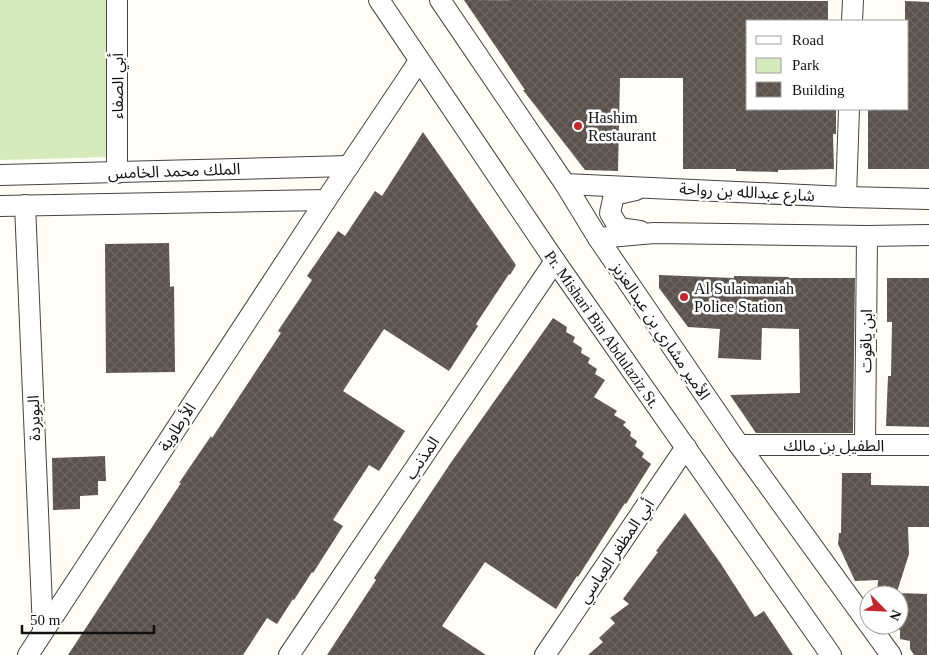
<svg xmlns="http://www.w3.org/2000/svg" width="929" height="655" font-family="'Times New Roman','Noto Sans Arabic',serif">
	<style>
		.green { fill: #d5ebbd }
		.building { fill: url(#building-cross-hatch) }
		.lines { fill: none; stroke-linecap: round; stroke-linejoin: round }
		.minor-casing { stroke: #444; stroke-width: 22 }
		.minor { stroke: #fff; stroke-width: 20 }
		.poi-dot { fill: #c4262e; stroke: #fff; stroke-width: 2 }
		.labels { text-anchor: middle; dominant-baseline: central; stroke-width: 5; stroke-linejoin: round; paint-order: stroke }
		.street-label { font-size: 16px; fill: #111; stroke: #fff }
		.poi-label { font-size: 16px; fill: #111; stroke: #fff; text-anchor: start }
	</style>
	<defs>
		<pattern id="building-cross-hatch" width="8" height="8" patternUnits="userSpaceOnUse" patternTransform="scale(1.25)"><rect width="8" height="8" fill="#5a524d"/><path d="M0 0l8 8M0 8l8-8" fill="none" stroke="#6d6662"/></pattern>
	</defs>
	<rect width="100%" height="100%" fill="#fffdf5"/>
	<path class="green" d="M0,0H107L110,157L0,160Z"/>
	<g class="building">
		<path d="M464,0L828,1V21H748V109H836V134H833L834,169L778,170V172L736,171V169H683V78H620L618,171L585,170L523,90H525Z"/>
		<path d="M905,1L929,2V169H868V109H908V21H905Z"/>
		<path d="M423,132L516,265L510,275L509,274L476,324L478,326L449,371L384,329L343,391L405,431L379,471L369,465L333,520L343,526L313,573L312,572L294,600L293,599L277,624L267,618L243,655H68L181,483H179L211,436L212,438L281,333L278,331L312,280L307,276L338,231L345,236L375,191L382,196Z"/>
		<path d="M169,243L170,287L174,286L175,372L106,373L105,244Z"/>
		<path d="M659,275L734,278V276L789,277V278H855L853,433H756L730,395L800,393L799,329L762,328L761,360L718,358L720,329L688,327L659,288Z"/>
		<path d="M887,278H929V427L886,426L888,376H891L892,322H887Z"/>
		<path d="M553,318L567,327L566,332L575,337L573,342L582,348L581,353L590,358L588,363L597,369L595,374L605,380L594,397L617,411L614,415L626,422L623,425L631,432L630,436L637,441L635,446L644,453L642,457L651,464L626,504L625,503L578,577L577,576L556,609L485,562L442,626L486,655H327L376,580L374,578L452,461Z"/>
		<path d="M105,456L106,481H98V495L80,496V509L53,510L52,458Z"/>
		<path d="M842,473H871V485L929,486V527H908L909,554L896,595H877L878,580L855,581L838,544L839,533H841Z"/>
		<path d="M685,513L721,564L755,617L764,611L793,655H588L603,642L599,638L615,623L610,618L629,604L623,599L658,552L656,551Z"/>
		<path d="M899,593L927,594V655H914L910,649V641L900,639V630H899Z"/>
	</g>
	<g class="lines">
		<g class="minor-casing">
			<g id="minor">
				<path d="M117,0V173"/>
				<path id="s1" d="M379,0L555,261L831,655"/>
				<path d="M440,0L565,184L598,238L739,445L891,655"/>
				<path d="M852,21L853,0"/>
				<path d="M0,175L349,166"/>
				<path d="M565,184L846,197L929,199"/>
				<path d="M636,190L614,195L610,213L619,228L640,231"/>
				<path d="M846,197L849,109"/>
				<path d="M25,205L43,630"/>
				<path d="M0,206L326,200"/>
				<path d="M598,238L654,233L867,236L929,235"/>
				<path d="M739,445H929"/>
				<path d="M865,445L867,236"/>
				<path d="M28,655L326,200L419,61"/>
				<path d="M289,655L555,261"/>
				<path d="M545,655L686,447"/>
			</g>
		</g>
		<use href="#minor" class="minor"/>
	</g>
	<g class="poi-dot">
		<circle cx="578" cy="126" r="5"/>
		<circle cx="684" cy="297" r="5"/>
	</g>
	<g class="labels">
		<g class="street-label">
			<text transform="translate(117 86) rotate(-90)">أبي الصفاء</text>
			<text transform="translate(174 171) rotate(-2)">الملك محمد الخامس</text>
			<text transform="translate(747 192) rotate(3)">شارع عبدالله بن رواحة</text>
			<text stroke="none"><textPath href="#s1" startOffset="398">Pr. Mishari Bin Abdulaziz St.</textPath></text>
			<text transform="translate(661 331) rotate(56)">الأمير مشاري بن عبدالعزيز</text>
			<text transform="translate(866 341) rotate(-89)">ابن ياقوت</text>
			<text transform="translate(34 418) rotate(-92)">البويردة</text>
			<text transform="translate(177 427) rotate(-57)">الأرطاوية</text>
			<text x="834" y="445">الطفيل بن مالك</text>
			<text transform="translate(422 458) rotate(-56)">المذنب</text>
			<text transform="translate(616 551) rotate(-56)">أبي المظفر العباسي</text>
		</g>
		<g class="poi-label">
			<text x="588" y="117">Hashim<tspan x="588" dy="18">Restaurant</tspan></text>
			<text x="694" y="288">Al Sulaimaniah<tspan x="694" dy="18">Police Station</tspan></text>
		</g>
	</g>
	<rect x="746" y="20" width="162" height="90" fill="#ffffff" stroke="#a0a0a0"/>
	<rect x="756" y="36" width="25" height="8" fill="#ffffff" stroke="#a0a0a0"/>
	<text x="792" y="45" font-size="15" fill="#111111">Road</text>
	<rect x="756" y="58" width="25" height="15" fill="#d5ebbd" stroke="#a0a0a0"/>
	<text x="792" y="70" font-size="15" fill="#111111">Park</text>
	<rect x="756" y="82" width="25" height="15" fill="url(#building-cross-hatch)" stroke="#a0a0a0"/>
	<text x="792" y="95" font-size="15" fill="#111111">Building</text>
	<g transform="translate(884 610) rotate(114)"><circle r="24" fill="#ffffff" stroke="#a0a0a0"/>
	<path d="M0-4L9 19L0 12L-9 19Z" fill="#c4262e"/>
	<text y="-8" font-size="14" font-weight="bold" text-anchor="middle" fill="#111111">N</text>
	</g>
	<path d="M22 625v8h132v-8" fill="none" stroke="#111111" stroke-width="2.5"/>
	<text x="30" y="625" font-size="15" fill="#111111" stroke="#ffffff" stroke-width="4" paint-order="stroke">50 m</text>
</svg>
